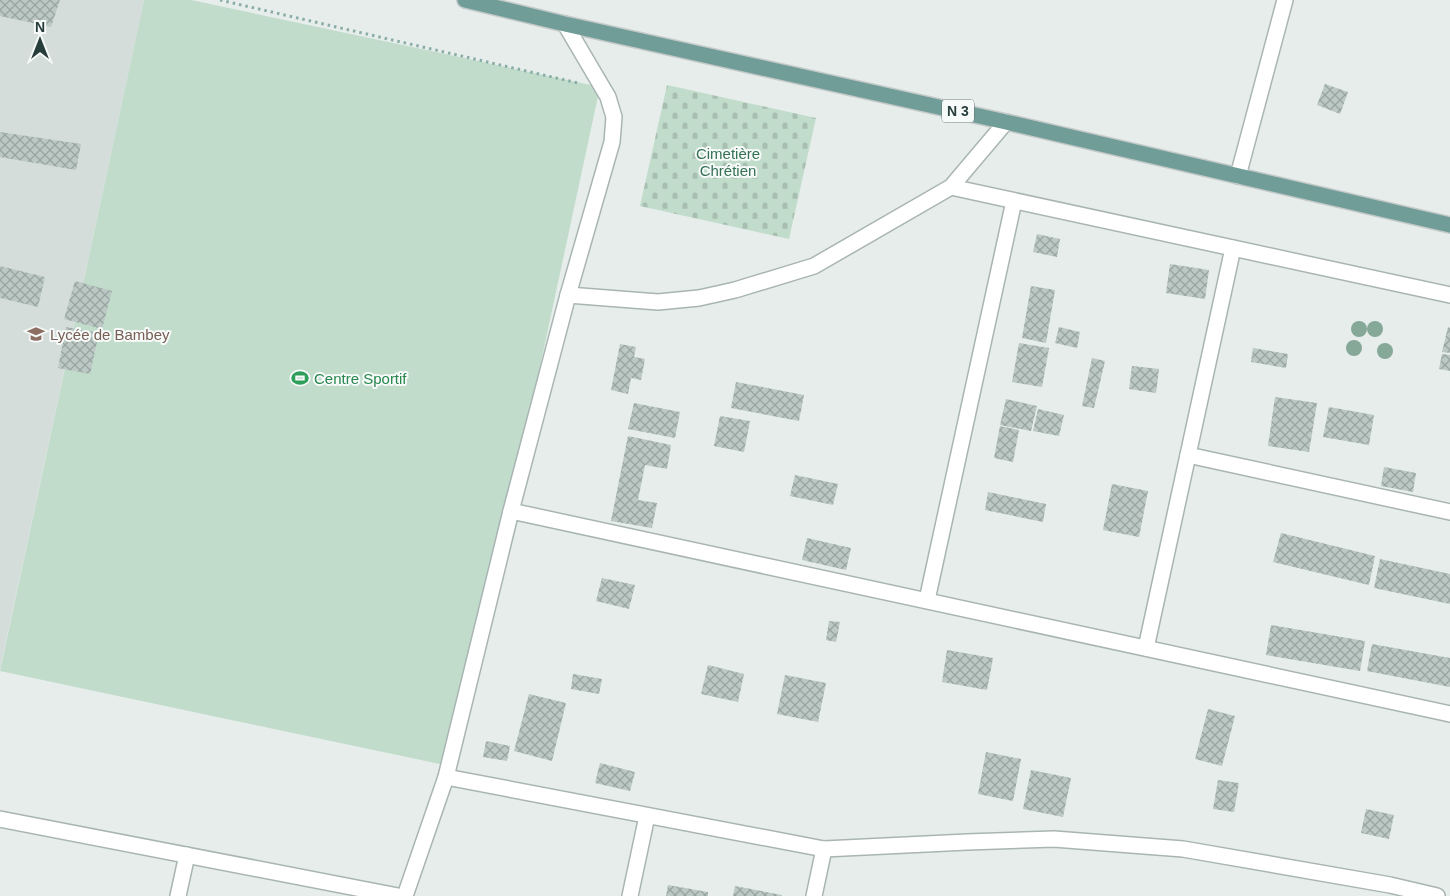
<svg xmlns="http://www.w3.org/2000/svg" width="1450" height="896" font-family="Arial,sans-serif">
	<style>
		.built { fill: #d4ddda }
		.cemetery { fill: url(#cemetery-stones) }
		.garden { fill: #c2dccc }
		.building { fill: url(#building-cross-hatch) }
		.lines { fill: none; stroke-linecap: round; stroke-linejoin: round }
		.minor-casing { stroke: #a9b5b3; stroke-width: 18 }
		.primary-casing { stroke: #c3c9c8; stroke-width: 18 }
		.path { stroke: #8aada7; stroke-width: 3; stroke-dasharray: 2.5 4; stroke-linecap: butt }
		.minor { stroke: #fff; stroke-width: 15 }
		.primary { stroke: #709d98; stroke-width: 15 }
		.tree { fill: #85a898 }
		.labels { text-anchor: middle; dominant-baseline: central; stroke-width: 4; stroke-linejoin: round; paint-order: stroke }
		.shield { fill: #f6faf9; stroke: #657674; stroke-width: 1 }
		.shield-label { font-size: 14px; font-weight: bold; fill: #273d3b }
		.park-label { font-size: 15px; fill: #357055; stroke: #f6faf9 }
		.education-label { font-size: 15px; fill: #785e54; stroke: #f6faf9; text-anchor: start }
		.leisure-label { font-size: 15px; fill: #27864d; stroke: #f6faf9; text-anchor: start }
	</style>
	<defs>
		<pattern id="cemetery-stones" width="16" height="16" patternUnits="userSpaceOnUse" patternTransform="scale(1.25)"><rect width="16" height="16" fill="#c2dccc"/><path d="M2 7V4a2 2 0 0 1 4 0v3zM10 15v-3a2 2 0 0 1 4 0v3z" fill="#a7beb0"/></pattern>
		<pattern id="building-cross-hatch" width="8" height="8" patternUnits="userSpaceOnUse" patternTransform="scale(1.25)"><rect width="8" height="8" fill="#bbc8c4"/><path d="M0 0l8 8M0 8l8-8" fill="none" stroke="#98a4a0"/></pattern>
	</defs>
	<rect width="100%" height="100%" fill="#e6edeb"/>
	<path class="built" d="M0,0H144L0,669Z"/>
	<path class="cemetery" d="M667,85L816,118L789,239L640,206Z"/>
	<path class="garden" d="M144,0H191L600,87L454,767L0,671Z"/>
	<g class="building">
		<path d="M0,0H60L51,27L0,16Z"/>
		<path d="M1325,84L1348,92L1340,114L1317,105Z"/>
		<path d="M0,132L81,144L76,170L0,157Z"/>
		<path d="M1037,234L1060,239L1057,257L1033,252Z"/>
		<path d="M1170,264L1209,270L1205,299L1166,293Z"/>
		<path d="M0,266L45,277L38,307L0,298Z"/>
		<path d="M75,281L112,291L102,329L64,319Z"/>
		<path d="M1031,286L1055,290L1046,343L1022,338Z"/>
		<path d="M66,327L99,333L90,374L58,368Z"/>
		<path d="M1059,327L1080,332L1077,348L1055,343Z"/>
		<path d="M1448,327L1450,328V353L1442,352Z"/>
		<path d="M1019,343L1049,348L1042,387L1012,382Z"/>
		<path d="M620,344L636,347L634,357L645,359L641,380L631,378L628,394L611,390Z"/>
		<path d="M1253,348L1288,354L1286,368L1251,362Z"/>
		<path d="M1442,354L1450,355V371L1439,369Z"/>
		<path d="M1092,358L1105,361L1094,408L1082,406Z"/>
		<path d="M1132,366L1159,369L1156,393L1129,389Z"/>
		<path d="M736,382L804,395L799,421L731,408Z"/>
		<path d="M1275,397L1317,403L1309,452L1268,446Z"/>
		<path d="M1006,399L1037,406L1031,431L1000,425Z"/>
		<path d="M634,403L680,412L675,438L628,429Z"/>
		<path d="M1329,407L1374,415L1369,445L1323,437Z"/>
		<path d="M1038,409L1064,415L1059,436L1033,431Z"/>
		<path d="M720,416L750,421L744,452L714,446Z"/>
		<path d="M1000,426L1019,430L1013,462L994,458Z"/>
		<path d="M628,436L671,445L667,469L645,465L638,500L657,503L652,528L611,521Z"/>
		<path d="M1384,467L1416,473L1413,492L1381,486Z"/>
		<path d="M795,475L838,484L833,505L790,496Z"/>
		<path d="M1112,484L1148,491L1139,537L1103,530Z"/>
		<path d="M988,492L1046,504L1043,522L985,510Z"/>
		<path d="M1281,533L1375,556L1369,585L1273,562Z"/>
		<path d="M807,538L851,548L846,570L802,560Z"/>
		<path d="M1380,559L1450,574V604L1374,588Z"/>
		<path d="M602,578L635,585L629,609L596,601Z"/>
		<path d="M829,621L840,622L836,642L826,640Z"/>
		<path d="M1271,625L1365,641L1360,671L1266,655Z"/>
		<path d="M1372,644L1450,658V687L1367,671Z"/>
		<path d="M947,650L993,658L987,690L942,682Z"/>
		<path d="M708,665L744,674L738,702L701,694Z"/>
		<path d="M573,674L602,679L599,694L571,689Z"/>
		<path d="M785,675L826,683L818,722L777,714Z"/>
		<path d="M529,694L566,703L552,761L514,751Z"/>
		<path d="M1208,709L1235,716L1222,766L1195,759Z"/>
		<path d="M486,741L510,746L507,761L483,757Z"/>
		<path d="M986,752L1021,759L1013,801L978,794Z"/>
		<path d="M600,763L635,772L630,791L595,783Z"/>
		<path d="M1031,770L1071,778L1063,817L1023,809Z"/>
		<path d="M1218,780L1239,783L1234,812L1213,809Z"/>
		<path d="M1366,809L1394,815L1389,839L1361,833Z"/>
		<path d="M668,885L708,892V896H666Z"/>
		<path d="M735,886L782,895V896H733Z"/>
	</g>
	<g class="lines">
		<g class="minor-casing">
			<g id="minor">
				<path d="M1238,176L1285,0"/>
				<path d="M951,187L1450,295"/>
				<path d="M568,295L658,302L699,298L735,290L814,266L951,187L1006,122"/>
				<path d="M1188,455L1450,512"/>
				<path d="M511,511L1450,714"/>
				<path d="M927,600L1014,201"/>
				<path d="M1146,648L1233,248"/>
				<path d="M446,777L824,849L967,842L1054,839L1183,849L1390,885L1437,896"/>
				<path d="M0,819L398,896"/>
				<path d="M178,896L187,855"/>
				<path d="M405,896L446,777L511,511L568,295L612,142L614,117L608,97L565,24"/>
				<path d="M630,896L647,816"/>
				<path d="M814,896L824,849"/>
			</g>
		</g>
		<g class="primary-casing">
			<path id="primary" d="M465,0L565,24L1006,122L1450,225"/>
		</g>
		<path class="path" d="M220,0L578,83"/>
		<use href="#minor" class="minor"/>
		<use href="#primary" class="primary"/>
	</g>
	<g class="tree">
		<circle cx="1359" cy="329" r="8"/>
		<circle cx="1375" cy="329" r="8"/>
		<circle cx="1354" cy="348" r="8"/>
		<circle cx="1385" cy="351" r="8"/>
	</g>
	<defs>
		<g id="school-bare" transform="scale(1.35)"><path d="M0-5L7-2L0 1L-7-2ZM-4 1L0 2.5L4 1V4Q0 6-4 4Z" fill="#8d6e63" stroke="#f6faf9" stroke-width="2.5" paint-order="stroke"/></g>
		<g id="stadium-bare" transform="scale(1.35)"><path d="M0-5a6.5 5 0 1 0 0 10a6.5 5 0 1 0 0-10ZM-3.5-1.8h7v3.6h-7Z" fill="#2e9e5b" stroke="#f6faf9" stroke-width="2.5" paint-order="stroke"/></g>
	</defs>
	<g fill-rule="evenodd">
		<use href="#school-bare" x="36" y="334"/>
		<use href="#stadium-bare" x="300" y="378"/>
	</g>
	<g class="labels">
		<rect class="shield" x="942" y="99.5" width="32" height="23" rx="4"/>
		<g class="shield-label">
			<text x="958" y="111">N 3</text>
		</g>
		<g class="park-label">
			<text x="728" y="153">Cimetière<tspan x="728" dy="17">Chrétien</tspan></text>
		</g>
		<g class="education-label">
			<text x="50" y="334">Lycée de Bambey</text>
		</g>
		<g class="leisure-label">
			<text x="314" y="378">Centre Sportif</text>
		</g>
	</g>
	<g transform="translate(40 40)" stroke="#f6faf9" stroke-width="4" paint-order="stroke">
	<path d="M0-4L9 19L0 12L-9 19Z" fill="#273d3b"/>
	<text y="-8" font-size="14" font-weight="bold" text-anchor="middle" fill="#273d3b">N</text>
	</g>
</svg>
